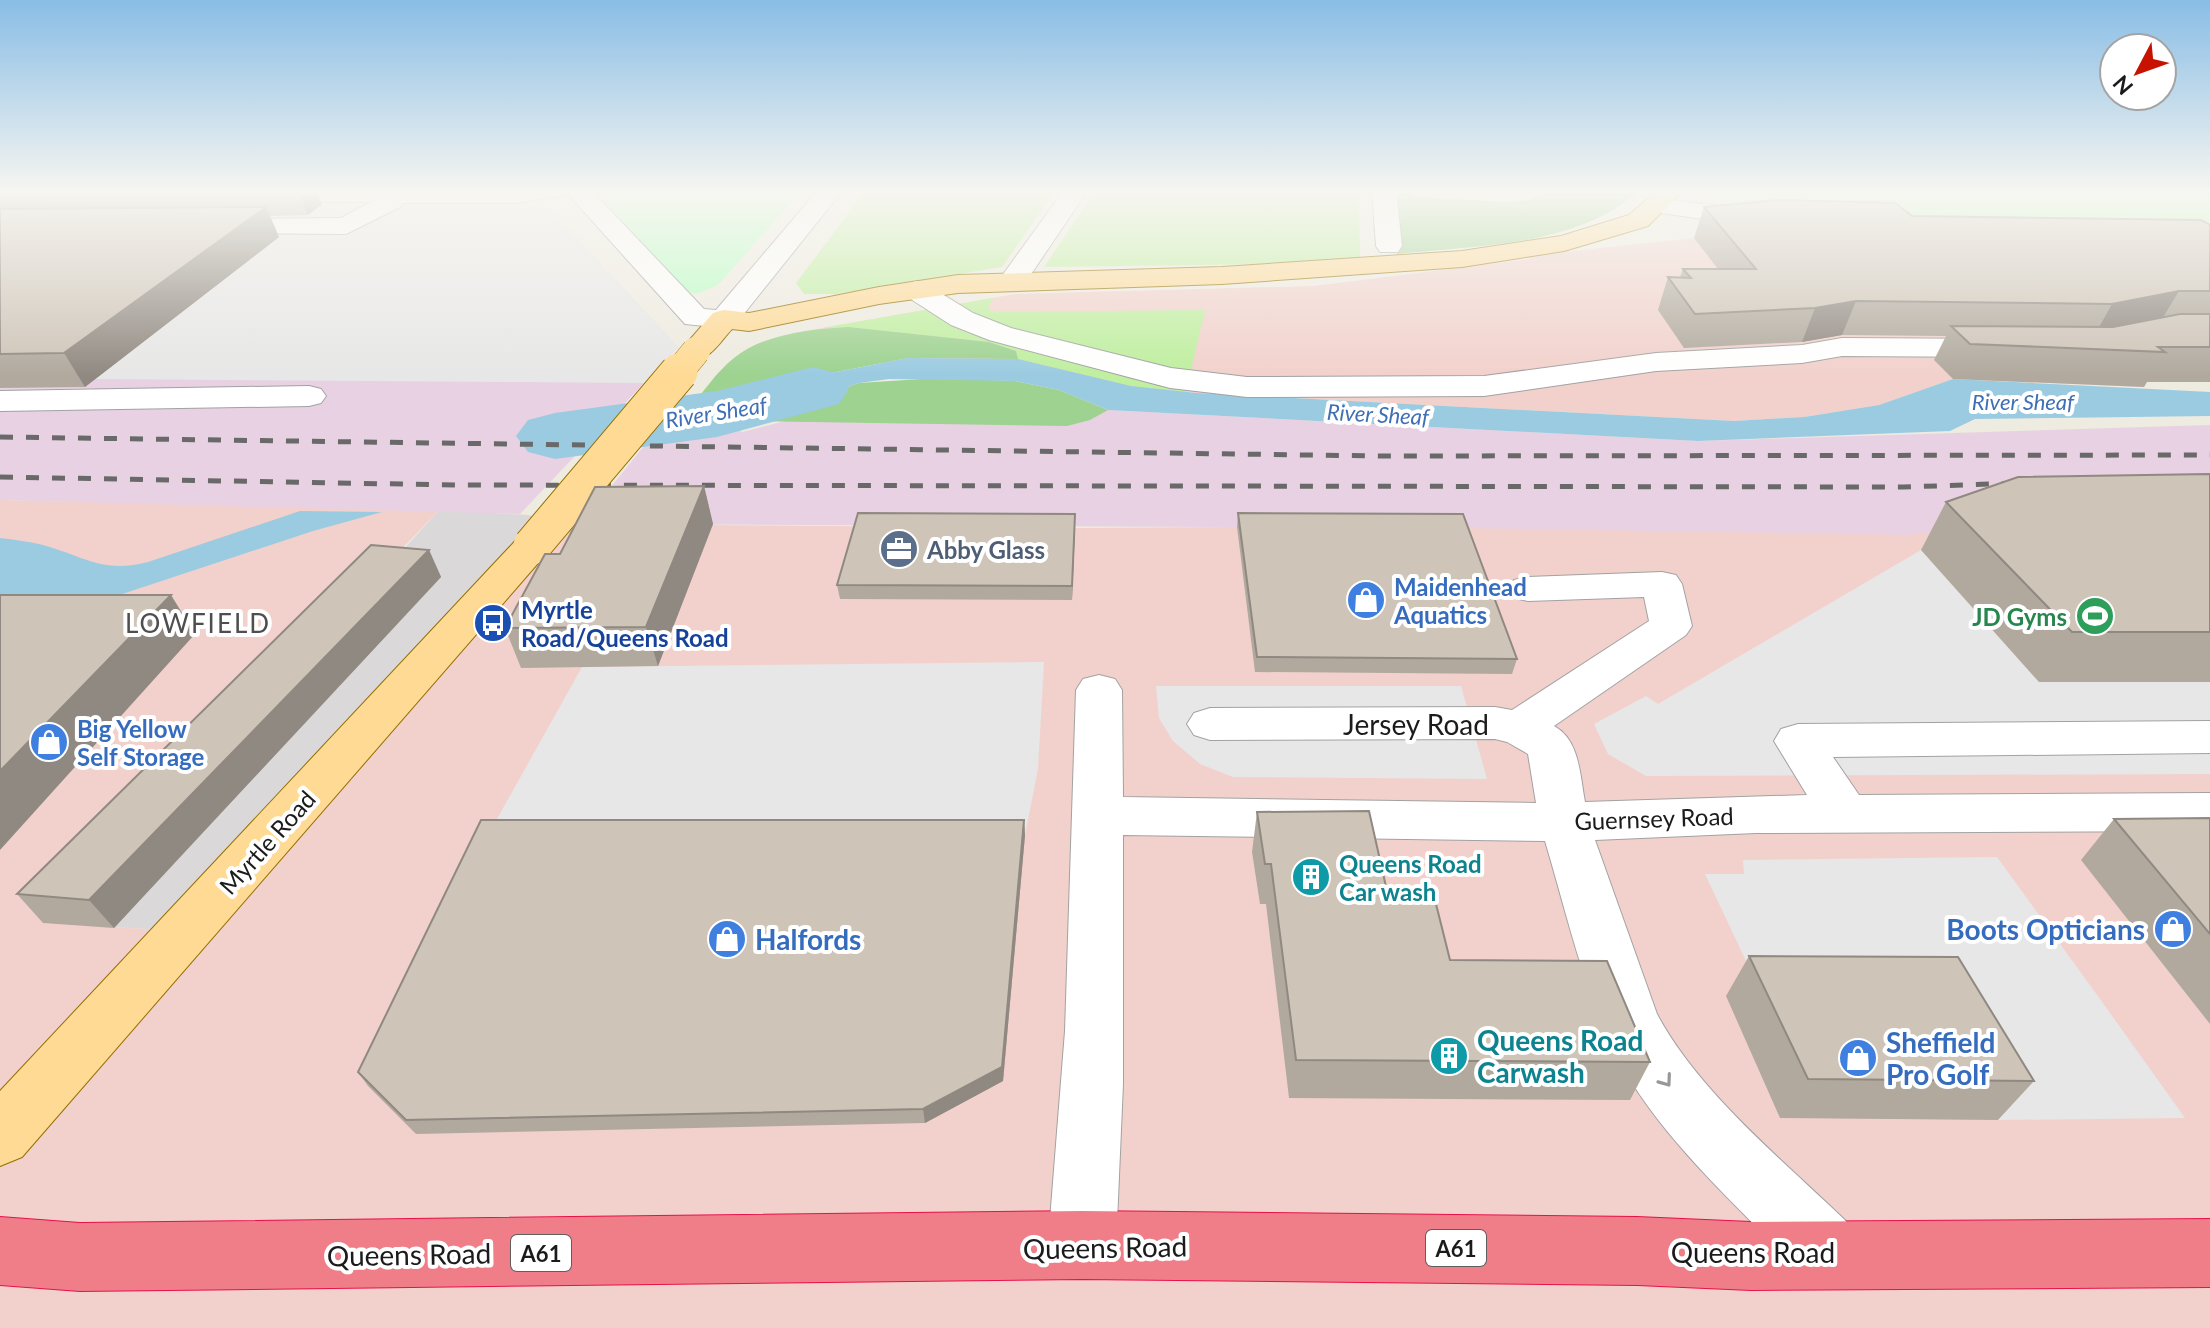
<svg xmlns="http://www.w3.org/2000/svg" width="2210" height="1328" font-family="Lato,sans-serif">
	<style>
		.residential { fill: #dad8d8 }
		.commercial { fill: #f2d1cc }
		.industrial { fill: #e8d1e2 }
		.farmland { fill: #e9f0c8 }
		.grass { fill: #bfef9f }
		.forest { fill: #9dd290 }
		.park { fill: #b6ffc2 }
		.parking { fill: #e7e7e7 }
		.water { fill: #9bcbe1 }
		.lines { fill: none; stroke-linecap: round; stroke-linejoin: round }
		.river { fill: #9bcbe1; fill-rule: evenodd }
		.minor-casing { stroke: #a2a2a2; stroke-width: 2 }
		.major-casing { stroke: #936f00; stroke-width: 2 }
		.highway-casing { stroke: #e81148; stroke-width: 2 }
		.minor { fill: #fff; fill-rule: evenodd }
		.major { fill: #ffda94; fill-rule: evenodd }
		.highway { fill: #ef7e89; fill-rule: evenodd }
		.rail { stroke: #696969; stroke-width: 5; stroke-dasharray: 13 13; stroke-linecap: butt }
		.major-bridge-far1-casing { stroke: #936f00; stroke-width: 29; stroke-linecap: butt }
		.major-bridge-casing { stroke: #936f00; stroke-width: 39; stroke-linecap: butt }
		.major-bridge-far1 { stroke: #ffda94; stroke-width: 28 }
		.major-bridge { stroke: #ffda94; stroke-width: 37 }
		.wall { fill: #b1a99e }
		.shaded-wall { fill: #908981 }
		.building { fill: #cec4b8; stroke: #908981; stroke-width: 2 }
		.oneway { stroke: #989898 }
		.labels { text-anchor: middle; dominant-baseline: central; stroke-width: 8; stroke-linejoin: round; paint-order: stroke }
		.far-water-label { font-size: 22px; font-style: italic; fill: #3f6fb4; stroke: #fff }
		.shield { fill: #fff; stroke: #5f5f5f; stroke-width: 2 }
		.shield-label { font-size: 22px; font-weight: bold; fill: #1b1b1b }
		.service-label { font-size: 24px; font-weight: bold; fill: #4e5e75; stroke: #fff; text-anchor: start }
		.shop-label { font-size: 24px; font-weight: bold; fill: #366cbe; stroke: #fff; text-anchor: start }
		.transit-label { font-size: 24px; font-weight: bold; fill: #164399; stroke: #fff; text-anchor: start }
		.leisure-label { font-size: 24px; font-weight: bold; fill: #27864d; stroke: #fff; text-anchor: end }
		.street-label { font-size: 24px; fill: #1b1b1b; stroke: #fff }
		.culture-label { font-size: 24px; font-weight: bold; fill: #0d838f; stroke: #fff; text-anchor: start }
		.neighbourhood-label { font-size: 26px; letter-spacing: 2px; fill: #4e4e4e; stroke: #fff }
		.near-street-label { font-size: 28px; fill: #1b1b1b; stroke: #fff }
		.near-shop-label { font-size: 28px; font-weight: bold; fill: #366cbe; stroke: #fff; text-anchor: start }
		.near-culture-label { font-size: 28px; font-weight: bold; fill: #0d838f; stroke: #fff; text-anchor: start }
	</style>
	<rect width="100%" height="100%" fill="#eeebe0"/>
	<path class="residential" d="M439,510L528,515L566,524L215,933L43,923L383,572Z"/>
	<g class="commercial">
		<path d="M1777,229L2210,236V382H2139L2143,387L1953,379L1879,405L1804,417L1734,421L1197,393L748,350L781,337L822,328L1015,294L1314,286L1530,259L1527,256Z"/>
		<path d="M0,500L439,510L45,923L214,933L566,524L1075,528L2210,521V1328H0Z"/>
	</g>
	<g class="industrial">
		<path d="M0,203L547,207L678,347L520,514L0,500Z"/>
		<path d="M836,408L1108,410L1698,441L2210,425V521L1992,524L1908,535L1459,528L581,524L656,431L730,423L742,432Z"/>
	</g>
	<path class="farmland" d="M1411,190H1551L1530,200L1508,202L1411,197Z"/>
	<g class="grass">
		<path d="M866,190H1056L1002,267L836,294H804L796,283Z"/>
		<path d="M1096,190H1359L1360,257L1279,264L1044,267Z"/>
		<path d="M993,298L988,308L993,312L1205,310L1186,392L1131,386L1018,359L1016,351L989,342L848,327L822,328Z"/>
	</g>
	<g class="forest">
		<path d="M1390,190H1411L1412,197L1508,202L1530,200L1551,190H1639C1582,246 1473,246 1397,254Z"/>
		<path d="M848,327L989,342L1016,351L1018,359L908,358L831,373L749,402L688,410C703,393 716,372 734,358C763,334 812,329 848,327Z"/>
		<path d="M938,378L1015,381L1059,390L1108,410L1090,420L1067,426L748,421L859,383Z"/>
	</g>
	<g class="park">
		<path d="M595,190H802L718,285L696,294L685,290Z"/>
		<path d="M1707,190H2210V225L1756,211L1736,207Z"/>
	</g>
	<g class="parking">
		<path d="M203,204L547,207L678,347L644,383L95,379L268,246Z"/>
		<path d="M1921,550L2039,682H2210V774L1646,776L1608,754L1594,724L1646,696L1658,704Z"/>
		<path d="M1044,662L1038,769L1025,835H488L582,667Z"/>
		<path d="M1156,686H1461L1487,779L1233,777L1200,764L1173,741L1159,718Z"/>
		<path d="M1997,857L2100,999L2185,1118L1998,1120L1927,998L1763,997L1705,874H1744L1743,860Z"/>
	</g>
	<g class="water">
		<path d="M908,358L1018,359L1131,386L1197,393L1734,421L1804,417L1879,405L1953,379L2210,392V416L1975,419L1950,431L1698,441L1108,410L1059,390L1015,381L889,379L859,383L747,421L675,429L688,410L749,402L831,373Z"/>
		<path d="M300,511L382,512L313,531L74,610L0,608V538C17,540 34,542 50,547C88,559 106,573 148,562Z"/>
	</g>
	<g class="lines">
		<path class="river" d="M813,367L839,374L849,389L839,404L717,437L555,459L528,452L516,436L528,420L555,413L717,391Z"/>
		<g class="minor-casing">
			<g id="minor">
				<path d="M247,190H591L704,309L716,310L818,190H843L735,325L724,328L685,324L568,194L517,203H403L400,207L346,234L205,233L201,227L205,221L214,219L341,218L371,202L257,201L248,199L245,194Z"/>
				<path d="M1064,190H1088L1023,286L1013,288L1003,286L999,280Z"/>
				<path d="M1372,190H1396L1402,246L1398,252H1380L1376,246Z"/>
				<path d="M1663,199L1760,211L1769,214L1773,219L1769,224L1760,227L1654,212L1650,207L1654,202Z"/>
				<path d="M916,281L926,284L973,313L1011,328L1171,368L1247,377L1484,376L1656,353L1802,345L1842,338L2001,339L2012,341L2017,348L2012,355L2001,357L1842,356L1802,363L1656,371L1484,396L1247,397L1170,388L989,340L951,325L906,296L902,290L906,284Z"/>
				<path d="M309,386L321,389L326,396L321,403L309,406L0,411V391Z"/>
				<path d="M1662,572L1676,575L1682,584L1692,626L1686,635L1554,726C1580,740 1580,776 1585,802L1807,795L1774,741L1781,729L1798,724L2210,721V753L1833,757L1859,795L2210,793V831L1756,833L1595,840L1657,1014C1700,1095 1789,1165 1854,1229L1864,1253L1854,1277L1830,1287L1806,1277C1746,1214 1668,1146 1625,1071C1587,1006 1567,914 1545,841L1123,835V1084L1116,1245L1106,1269L1082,1279L1058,1269L1048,1245L1065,1031L1076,690L1083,679L1099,675L1115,679L1122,690L1123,797L1536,803L1528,754L1507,742L1495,739L1210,740L1194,735L1187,724L1194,713L1210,708L1495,707L1512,710L1649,621L1644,597L1528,601L1514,598L1508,589L1514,580L1528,577Z"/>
			</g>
		</g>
		<g class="major-casing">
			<g id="major">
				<path d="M1658,190H1684L1648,226L1564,251L1462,267L1222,284L958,293L879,304L749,331L732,329C717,345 709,364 685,358L680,351L713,313L724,310L749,313L879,287L958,275L1222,267L1462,251L1561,236L1629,215Z"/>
				<path d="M532,534L546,538L552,546L546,554L22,1157L0,1166V1091L518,538Z"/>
			</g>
		</g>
		<g class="highway-casing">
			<path id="highway" d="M1082,1211L1637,1217L1751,1222L2210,1219V1287L1751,1290L1637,1285L1082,1279L80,1291L0,1285V1217L80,1223Z"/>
		</g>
		<use href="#minor" class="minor"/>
		<use href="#major" class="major"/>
		<use href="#highway" class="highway"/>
		<g class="rail">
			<path d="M0,437L1381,456L2210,455"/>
			<path d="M0,477L455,485L1904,487L2022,483"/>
		</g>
		<g class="major-bridge-far1-casing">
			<path id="major-bridge-far1" d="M677,374L696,351"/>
		</g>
		<g class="major-bridge-casing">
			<path id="major-bridge" d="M532,546L679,372"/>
		</g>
		<use href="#major-bridge-far1" class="major-bridge-far1"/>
		<use href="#major-bridge" class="major-bridge"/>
	</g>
	<g class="wall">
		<path d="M0,190H316L322,204L308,215L270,216L279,237L85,387L0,388Z"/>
		<path d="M1704,207L1912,216L2210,225V382H2147L2144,387L1953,379L1934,360L1946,336L1842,335L1802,342L1684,348L1658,310L1668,277H1680L1683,269H1718L1694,238Z"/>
		<path d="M2210,474V682H2039L1921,550L1946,502Z"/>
		<path d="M704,486L713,524L658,666L521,668L505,628L560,554Z"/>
		<path d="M1238,513L1517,659L1512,674L1255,672L1237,527Z"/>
		<path d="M1075,528L1072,600L840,599L837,585Z"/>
		<path d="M429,550L441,577L114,928L43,923L17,894Z"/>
		<path d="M1257,812L1389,900L1450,960L1650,1062L1630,1100L1289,1098L1266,904H1260L1252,852Z"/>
		<path d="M2210,818V1024L2081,860L2114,819Z"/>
		<path d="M1024,820L1025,835L1003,1081L925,1123L416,1134L368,1086L358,1072Z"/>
		<path d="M1749,956L2034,1081L1998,1120L1780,1118L1726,996Z"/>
	</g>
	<g class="shaded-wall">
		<path d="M298,190H316L322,204L308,215Z"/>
		<path d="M266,207L279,237L85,387L64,353Z"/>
		<path d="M2179,291L2159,324L2093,338L2112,304Z"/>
		<path d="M1856,301L1842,335L1802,342L1815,308Z"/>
		<path d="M704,486L713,524L658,666L646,627Z"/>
		<path d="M1075,514V528L1072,600V586Z"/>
		<path d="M429,550L441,577L114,928L89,900Z"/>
		<path d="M171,595L195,634L0,850V771Z"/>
		<path d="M1024,820L1025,835L1003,1081L925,1123L923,1109Z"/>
	</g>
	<g class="building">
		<path d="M1777,200L1895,203L1912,216L2201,220L2210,225V291H2179L2112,304L1856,301L1815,308L1695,314L1668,277L1691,278L1683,269H1756L1704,207Z"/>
		<path d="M266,207L64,353L0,354V209Z"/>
		<path d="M2180,314H2210V347H2158L2165,352L1970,344L1951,326L2113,327Z"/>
		<path d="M2210,474V632H2072L1946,502L2018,477Z"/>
		<path d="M704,486L646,627L505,628L545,554H560L595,487Z"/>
		<path d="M858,513L1075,514L1072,586L837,585Z"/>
		<path d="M1238,513L1463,514L1517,659L1257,657Z"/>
		<path d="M371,545L429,550L89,900L17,894Z"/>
		<path d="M0,595H171L0,771Z"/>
		<path d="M1369,811L1389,900H1435L1450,960L1607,961L1650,1062L1296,1060L1271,864H1265L1257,812Z"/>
		<path d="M2210,818V934L2114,819Z"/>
		<path d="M481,820H1024L1002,1067L923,1109L406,1120L358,1072Z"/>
		<path d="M1749,956L1958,957L2034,1081L1808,1079Z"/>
	</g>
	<defs><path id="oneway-chevron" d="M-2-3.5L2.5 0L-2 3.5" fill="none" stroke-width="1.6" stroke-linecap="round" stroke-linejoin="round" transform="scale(2)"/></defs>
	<use class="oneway" href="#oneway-chevron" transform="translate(1666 1081) rotate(54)"/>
	<linearGradient id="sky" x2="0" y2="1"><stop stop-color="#89bde5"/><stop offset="0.51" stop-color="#f7f6f1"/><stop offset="1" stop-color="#f7f6f1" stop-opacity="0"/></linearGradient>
	<rect width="2210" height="376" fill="url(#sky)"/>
	<defs>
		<g id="office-disc" transform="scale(2)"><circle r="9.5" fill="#5c6f8a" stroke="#fff"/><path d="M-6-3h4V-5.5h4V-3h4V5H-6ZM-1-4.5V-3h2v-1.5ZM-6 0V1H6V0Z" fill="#fff"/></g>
		<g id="shop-disc" transform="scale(2)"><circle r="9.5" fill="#3f7fe0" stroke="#fff"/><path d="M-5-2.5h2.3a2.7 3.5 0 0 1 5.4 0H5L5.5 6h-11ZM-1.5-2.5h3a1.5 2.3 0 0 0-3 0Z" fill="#fff"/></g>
		<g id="stadium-disc" transform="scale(2)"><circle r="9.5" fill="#2e9e5b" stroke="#fff"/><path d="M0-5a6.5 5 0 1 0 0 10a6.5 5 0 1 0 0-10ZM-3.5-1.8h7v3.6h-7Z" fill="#fff"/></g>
		<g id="bus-disc" transform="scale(2)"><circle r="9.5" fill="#1a4fb4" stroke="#fff"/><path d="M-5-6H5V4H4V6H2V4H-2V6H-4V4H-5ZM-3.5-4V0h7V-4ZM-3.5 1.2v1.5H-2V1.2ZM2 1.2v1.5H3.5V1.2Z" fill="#fff"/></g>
		<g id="building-disc" transform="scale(2)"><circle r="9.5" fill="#0f9aa8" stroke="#fff"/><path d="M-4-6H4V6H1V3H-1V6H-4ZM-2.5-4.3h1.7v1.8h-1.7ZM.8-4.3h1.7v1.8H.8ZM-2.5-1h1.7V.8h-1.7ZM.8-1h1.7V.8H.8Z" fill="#fff"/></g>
	</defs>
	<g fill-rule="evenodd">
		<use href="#office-disc" x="899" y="549"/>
		<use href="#shop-disc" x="1366" y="600"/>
		<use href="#stadium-disc" x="2095" y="616"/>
		<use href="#bus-disc" x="493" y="623"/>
		<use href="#shop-disc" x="49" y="742"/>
		<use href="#building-disc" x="1311" y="877"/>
		<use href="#shop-disc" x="2173" y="929"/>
		<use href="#shop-disc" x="727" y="939"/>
		<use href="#building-disc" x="1449" y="1056"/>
		<use href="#shop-disc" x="1858" y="1058"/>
	</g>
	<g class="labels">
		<g class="far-water-label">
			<text x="2023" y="401">River Sheaf</text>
			<text transform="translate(716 412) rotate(-9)">River Sheaf</text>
			<text transform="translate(1378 414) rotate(3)">River Sheaf</text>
		</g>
		<g class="shield">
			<rect x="1426" y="1230" width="60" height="36" rx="6"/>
			<rect x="511" y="1235" width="60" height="36" rx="6"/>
		</g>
		<g class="shield-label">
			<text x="1456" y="1248">A61</text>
			<text x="541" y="1253">A61</text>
		</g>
		<g class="service-label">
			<text x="927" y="549">Abby Glass</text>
		</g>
		<g class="shop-label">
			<text x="1394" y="586">Maidenhead<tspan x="1394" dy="28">Aquatics</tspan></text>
			<text x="77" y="728">Big Yellow<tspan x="77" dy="28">Self Storage</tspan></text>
		</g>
		<g class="transit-label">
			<text x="521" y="609">Myrtle<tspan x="521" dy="28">Road/Queens Road</tspan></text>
		</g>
		<g class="leisure-label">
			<text x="2067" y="616">JD Gyms</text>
		</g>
		<g class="street-label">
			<text transform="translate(1654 818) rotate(-2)">Guernsey Road</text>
			<text transform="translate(267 842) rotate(-48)">Myrtle Road</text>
		</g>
		<g class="culture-label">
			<text x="1339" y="863">Queens Road<tspan x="1339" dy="28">Car wash</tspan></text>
		</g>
		<g class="neighbourhood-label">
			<text x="198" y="623">LOWFIELD</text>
		</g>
		<g class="near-street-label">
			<text x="1416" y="724">Jersey Road</text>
			<text transform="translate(1105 1247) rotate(-1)">Queens Road</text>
			<text x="1753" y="1252">Queens Road</text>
			<text transform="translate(409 1254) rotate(-1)">Queens Road</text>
		</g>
		<g class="near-shop-label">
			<text x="2145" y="929" text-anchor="end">Boots Opticians</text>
			<text x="755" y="939">Halfords</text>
			<text x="1886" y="1042">Sheffield<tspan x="1886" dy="32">Pro Golf</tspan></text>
		</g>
		<g class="near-culture-label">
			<text x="1477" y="1040">Queens Road<tspan x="1477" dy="32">Carwash</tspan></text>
		</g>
	</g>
	<g transform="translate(2138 72) rotate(229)"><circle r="38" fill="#ffffff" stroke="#a4a4a4" stroke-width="2"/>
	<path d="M0-6L14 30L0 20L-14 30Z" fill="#c71200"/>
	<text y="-12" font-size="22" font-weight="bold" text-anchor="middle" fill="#1b1b1b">N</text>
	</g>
</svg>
